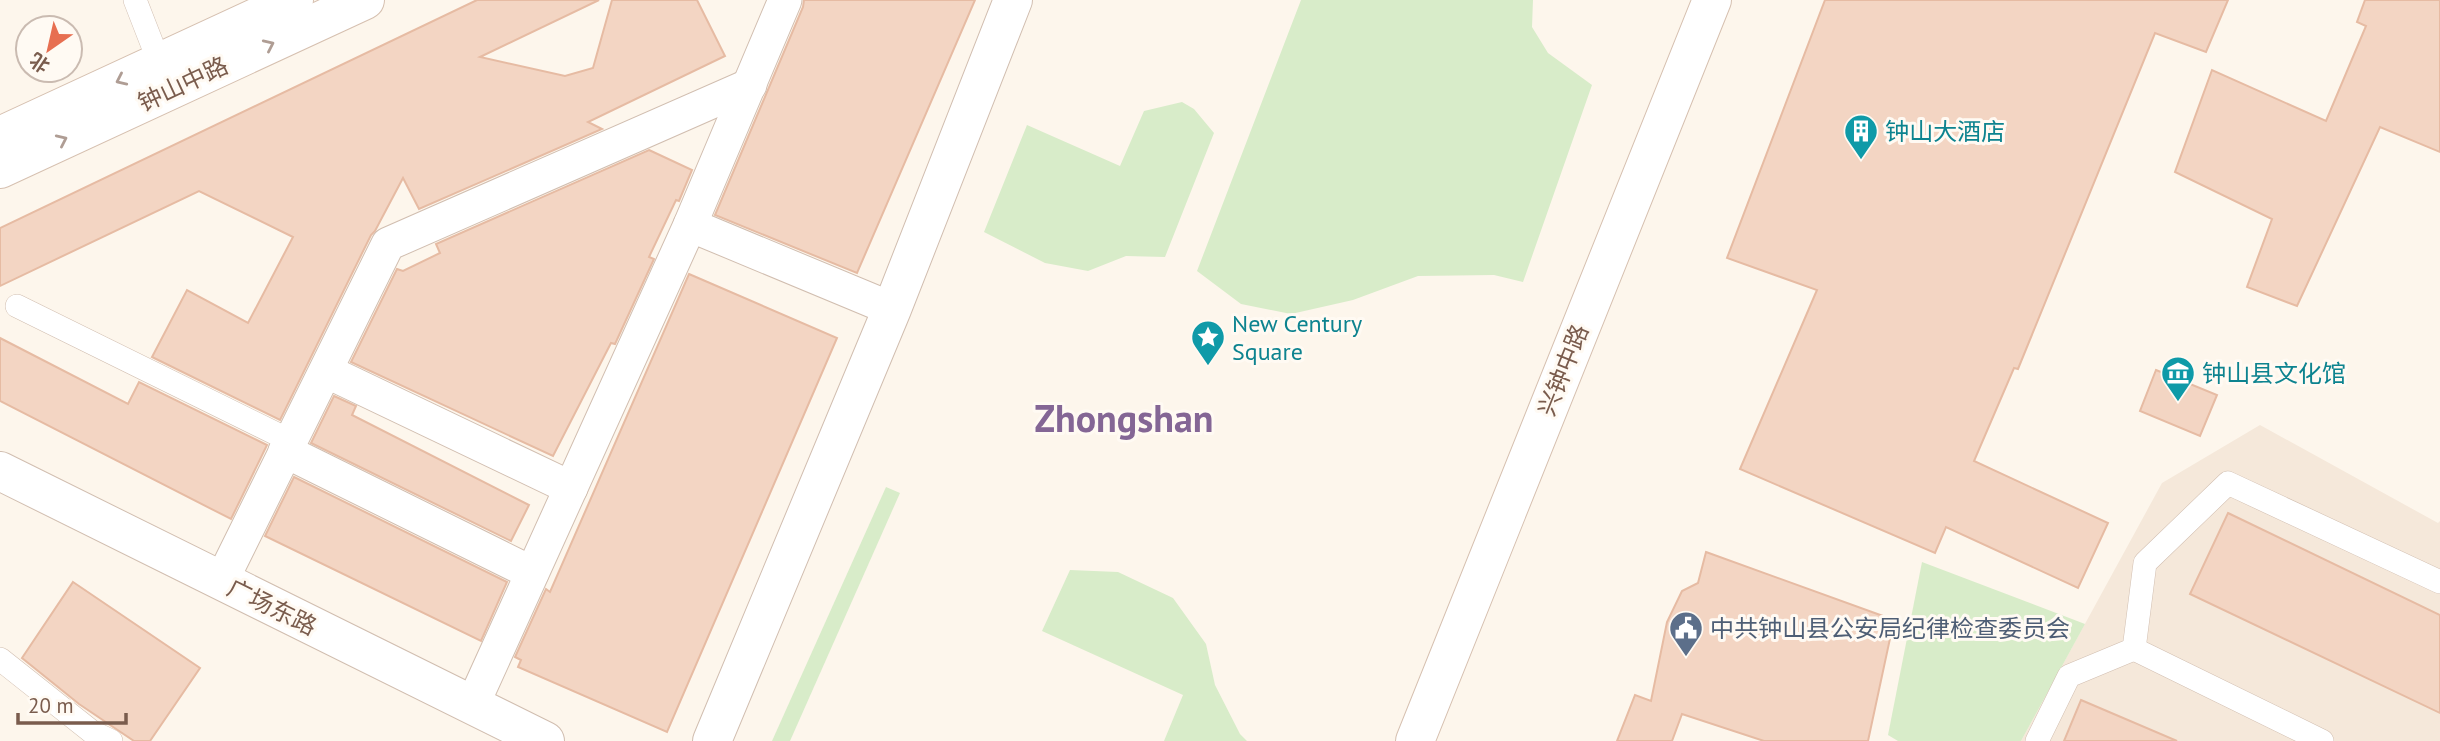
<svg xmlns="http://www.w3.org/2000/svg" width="2440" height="741" font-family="'PT Sans','Noto Sans SC',sans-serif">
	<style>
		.residential { fill: #f5e8da }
		.green { fill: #d8ecc9 }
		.building { fill: #f3d5c3; stroke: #e6bba3; stroke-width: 2 }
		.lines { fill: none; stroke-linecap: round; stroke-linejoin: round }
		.service-casing { stroke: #d1beb0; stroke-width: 24 }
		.pedestrian-casing { stroke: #d1beb0; stroke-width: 35 }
		.tertiary-casing { stroke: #d1beb0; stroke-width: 40 }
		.secondary-casing { stroke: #d6c0b0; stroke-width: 40 }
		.service { stroke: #fff; stroke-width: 23 }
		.pedestrian { stroke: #fff; stroke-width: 33 }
		.tertiary { stroke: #fff; stroke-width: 38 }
		.secondary { stroke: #fff; stroke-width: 38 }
		.oneway { stroke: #af9d94 }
		.labels { text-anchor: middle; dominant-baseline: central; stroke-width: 6; stroke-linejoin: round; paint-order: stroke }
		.street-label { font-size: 24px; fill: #7a5c4d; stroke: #fffaf3 }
		.culture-label { font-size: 24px; fill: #0d838f; stroke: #fffaf3; text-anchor: start }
		.service-label { font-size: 24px; fill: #4e5e75; stroke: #fffaf3; text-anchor: start }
		.town-label { font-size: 38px; font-weight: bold; fill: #846695; stroke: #fffaf3 }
	</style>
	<rect width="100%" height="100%" fill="#fdf6ec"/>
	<path class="residential" d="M2260,425L2438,523L2440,521V741H2021L2162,483Z"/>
	<g class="green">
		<path d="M1301,0H1533L1532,27L1548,53L1592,85L1523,282L1494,275L1418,276L1353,300L1291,314L1241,304L1197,271Z"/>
		<path d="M1182,102L1194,109L1214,133L1165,257L1126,256L1088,271L1045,263L984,232L1027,125L1120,166L1144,111Z"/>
		<path d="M886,487L900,493L790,741H772Z"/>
		<path d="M1922,562L2085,624L2021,741H1898L1888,735Z"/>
		<path d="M1070,570L1118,572L1173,598L1206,644L1215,685L1240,734L1247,741H1164L1183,695L1042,631Z"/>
	</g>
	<g class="building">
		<path d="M477,0H599L480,57L565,76L593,68L612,0H697L725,56L588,122L602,129L419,209L403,178L375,231L371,235L280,420L152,357L187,290L248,323L293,237L199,191L0,286V228Z"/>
		<path d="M804,0H975L857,273L715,215L803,7Z"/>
		<path d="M1825,0H2228L2206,52L2155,33L2018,369L2014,368L1974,461L2108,523L2078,588L1946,527L1935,553L1740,469L1817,290L1727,258Z"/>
		<path d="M2365,0H2440V152L2380,127L2297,306L2247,287L2272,219L2175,172L2212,70L2326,121L2366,26L2357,22Z"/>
		<path d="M649,150L692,170L679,201L676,200L649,257L654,259L615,344L611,343L553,456L351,362L397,269L403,271L440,253L436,244Z"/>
		<path d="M689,274L837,338L667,732L518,667L521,660L515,657L546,589L550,592Z"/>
		<path d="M0,338L128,404L139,382L267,445L231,519L0,401Z"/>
		<path d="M2156,370L2217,395L2200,436L2140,411Z"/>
		<path d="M334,396L356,406L352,415L529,505L511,541L311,443Z"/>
		<path d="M294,477L507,582L481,641L265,536Z"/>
		<path d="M2228,513L2440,615V713L2190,594Z"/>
		<path d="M1706,552L1894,620L1868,741H1764L1682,714L1672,741H1617L1635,695L1651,701L1667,622L1682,591L1698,583Z"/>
		<path d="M73,582L200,668L150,741H134L79,704L22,658Z"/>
		<path d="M2081,700L2177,741H2064Z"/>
	</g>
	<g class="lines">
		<g class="service-casing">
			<g id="service">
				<path d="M135,0L163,72"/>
				<path d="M17,306L291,441"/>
				<path d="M2134,649L2145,563L2228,483L2440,582"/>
				<path d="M0,659L92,732L111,741"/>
				<path d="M2037,741L2069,676L2134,649L2322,741"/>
			</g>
		</g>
		<g class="pedestrian-casing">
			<g id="pedestrian">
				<path d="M690,225L892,309"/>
				<path d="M326,371L571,488"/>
				<path d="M285,451L532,573"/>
				<path d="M221,582L388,244L750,85"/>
				<path d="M472,706L690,225L785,0"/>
			</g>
		</g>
		<g class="tertiary-casing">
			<g id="tertiary">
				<path d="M0,471L545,741"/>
				<path d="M712,741L892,309L1013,0"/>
			</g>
		</g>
		<g class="secondary-casing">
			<g id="secondary">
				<path d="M0,136L294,0"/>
				<path d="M0,169L365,0"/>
				<path d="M1415,741L1712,0"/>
			</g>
		</g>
		<use href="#service" class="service"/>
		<use href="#pedestrian" class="pedestrian"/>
		<use href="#tertiary" class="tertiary"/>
		<use href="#secondary" class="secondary"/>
	</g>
	<defs><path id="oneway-chevron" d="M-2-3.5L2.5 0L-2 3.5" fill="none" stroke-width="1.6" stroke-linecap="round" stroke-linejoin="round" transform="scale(1.75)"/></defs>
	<g class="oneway">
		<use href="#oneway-chevron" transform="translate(269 45) rotate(-25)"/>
		<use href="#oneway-chevron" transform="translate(121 80) rotate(155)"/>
		<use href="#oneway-chevron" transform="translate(62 140) rotate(-25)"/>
	</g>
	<defs>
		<g id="building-pin" transform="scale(1.75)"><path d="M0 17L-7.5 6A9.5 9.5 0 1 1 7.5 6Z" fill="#0f9aa8" stroke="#fffaf3"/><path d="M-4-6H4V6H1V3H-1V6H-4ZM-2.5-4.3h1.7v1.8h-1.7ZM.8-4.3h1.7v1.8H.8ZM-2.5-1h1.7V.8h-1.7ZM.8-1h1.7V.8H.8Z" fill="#fff"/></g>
		<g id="sight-pin" transform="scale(1.75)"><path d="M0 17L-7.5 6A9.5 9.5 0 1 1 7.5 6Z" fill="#0f9aa8" stroke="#fffaf3"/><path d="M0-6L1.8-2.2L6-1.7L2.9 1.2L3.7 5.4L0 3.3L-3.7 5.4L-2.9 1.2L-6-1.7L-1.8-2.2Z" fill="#fff"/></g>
		<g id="museum-pin" transform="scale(1.75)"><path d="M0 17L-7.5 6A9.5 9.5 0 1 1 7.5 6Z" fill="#0f9aa8" stroke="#fffaf3"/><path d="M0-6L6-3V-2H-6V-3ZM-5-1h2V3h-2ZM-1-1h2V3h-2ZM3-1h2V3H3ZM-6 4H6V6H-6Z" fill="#fff"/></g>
		<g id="civic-pin" transform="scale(1.75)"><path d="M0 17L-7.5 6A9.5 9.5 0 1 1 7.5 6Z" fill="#5c6f8a" stroke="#fffaf3"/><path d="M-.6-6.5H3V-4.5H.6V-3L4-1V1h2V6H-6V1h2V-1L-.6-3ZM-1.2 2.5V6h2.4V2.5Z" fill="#fff"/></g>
	</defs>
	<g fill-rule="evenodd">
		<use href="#building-pin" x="1861" y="131"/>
		<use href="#sight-pin" x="1208" y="337"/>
		<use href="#museum-pin" x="2178" y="373"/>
		<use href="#civic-pin" x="1686" y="628"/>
	</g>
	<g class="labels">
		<g class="street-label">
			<text transform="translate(183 84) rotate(-25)">钟山中路</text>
			<text transform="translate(1563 370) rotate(-68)">兴钟中路</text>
			<text transform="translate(272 607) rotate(26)">广场东路</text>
		</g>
		<g class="culture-label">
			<text x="1885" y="131">钟山大酒店</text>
			<text x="1232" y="323">New Century<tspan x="1232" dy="28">Square</tspan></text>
			<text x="2202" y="373">钟山县文化馆</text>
		</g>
		<g class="service-label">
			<text x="1710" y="628">中共钟山县公安局纪律检查委员会</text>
		</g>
		<g class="town-label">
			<text x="1124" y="417">Zhongshan</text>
		</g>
	</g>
	<g transform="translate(49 49) rotate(214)"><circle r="33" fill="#fffaf3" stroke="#cabbb1" stroke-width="2"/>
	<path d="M0-5L12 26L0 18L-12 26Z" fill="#e76f51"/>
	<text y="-10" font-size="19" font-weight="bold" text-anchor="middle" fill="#7a5c4d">北</text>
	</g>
	<path d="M18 713v10h108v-10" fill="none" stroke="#7a5c4d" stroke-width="3.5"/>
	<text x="28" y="713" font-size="21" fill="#7a5c4d" stroke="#fffaf3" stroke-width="5" paint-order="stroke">20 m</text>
</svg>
